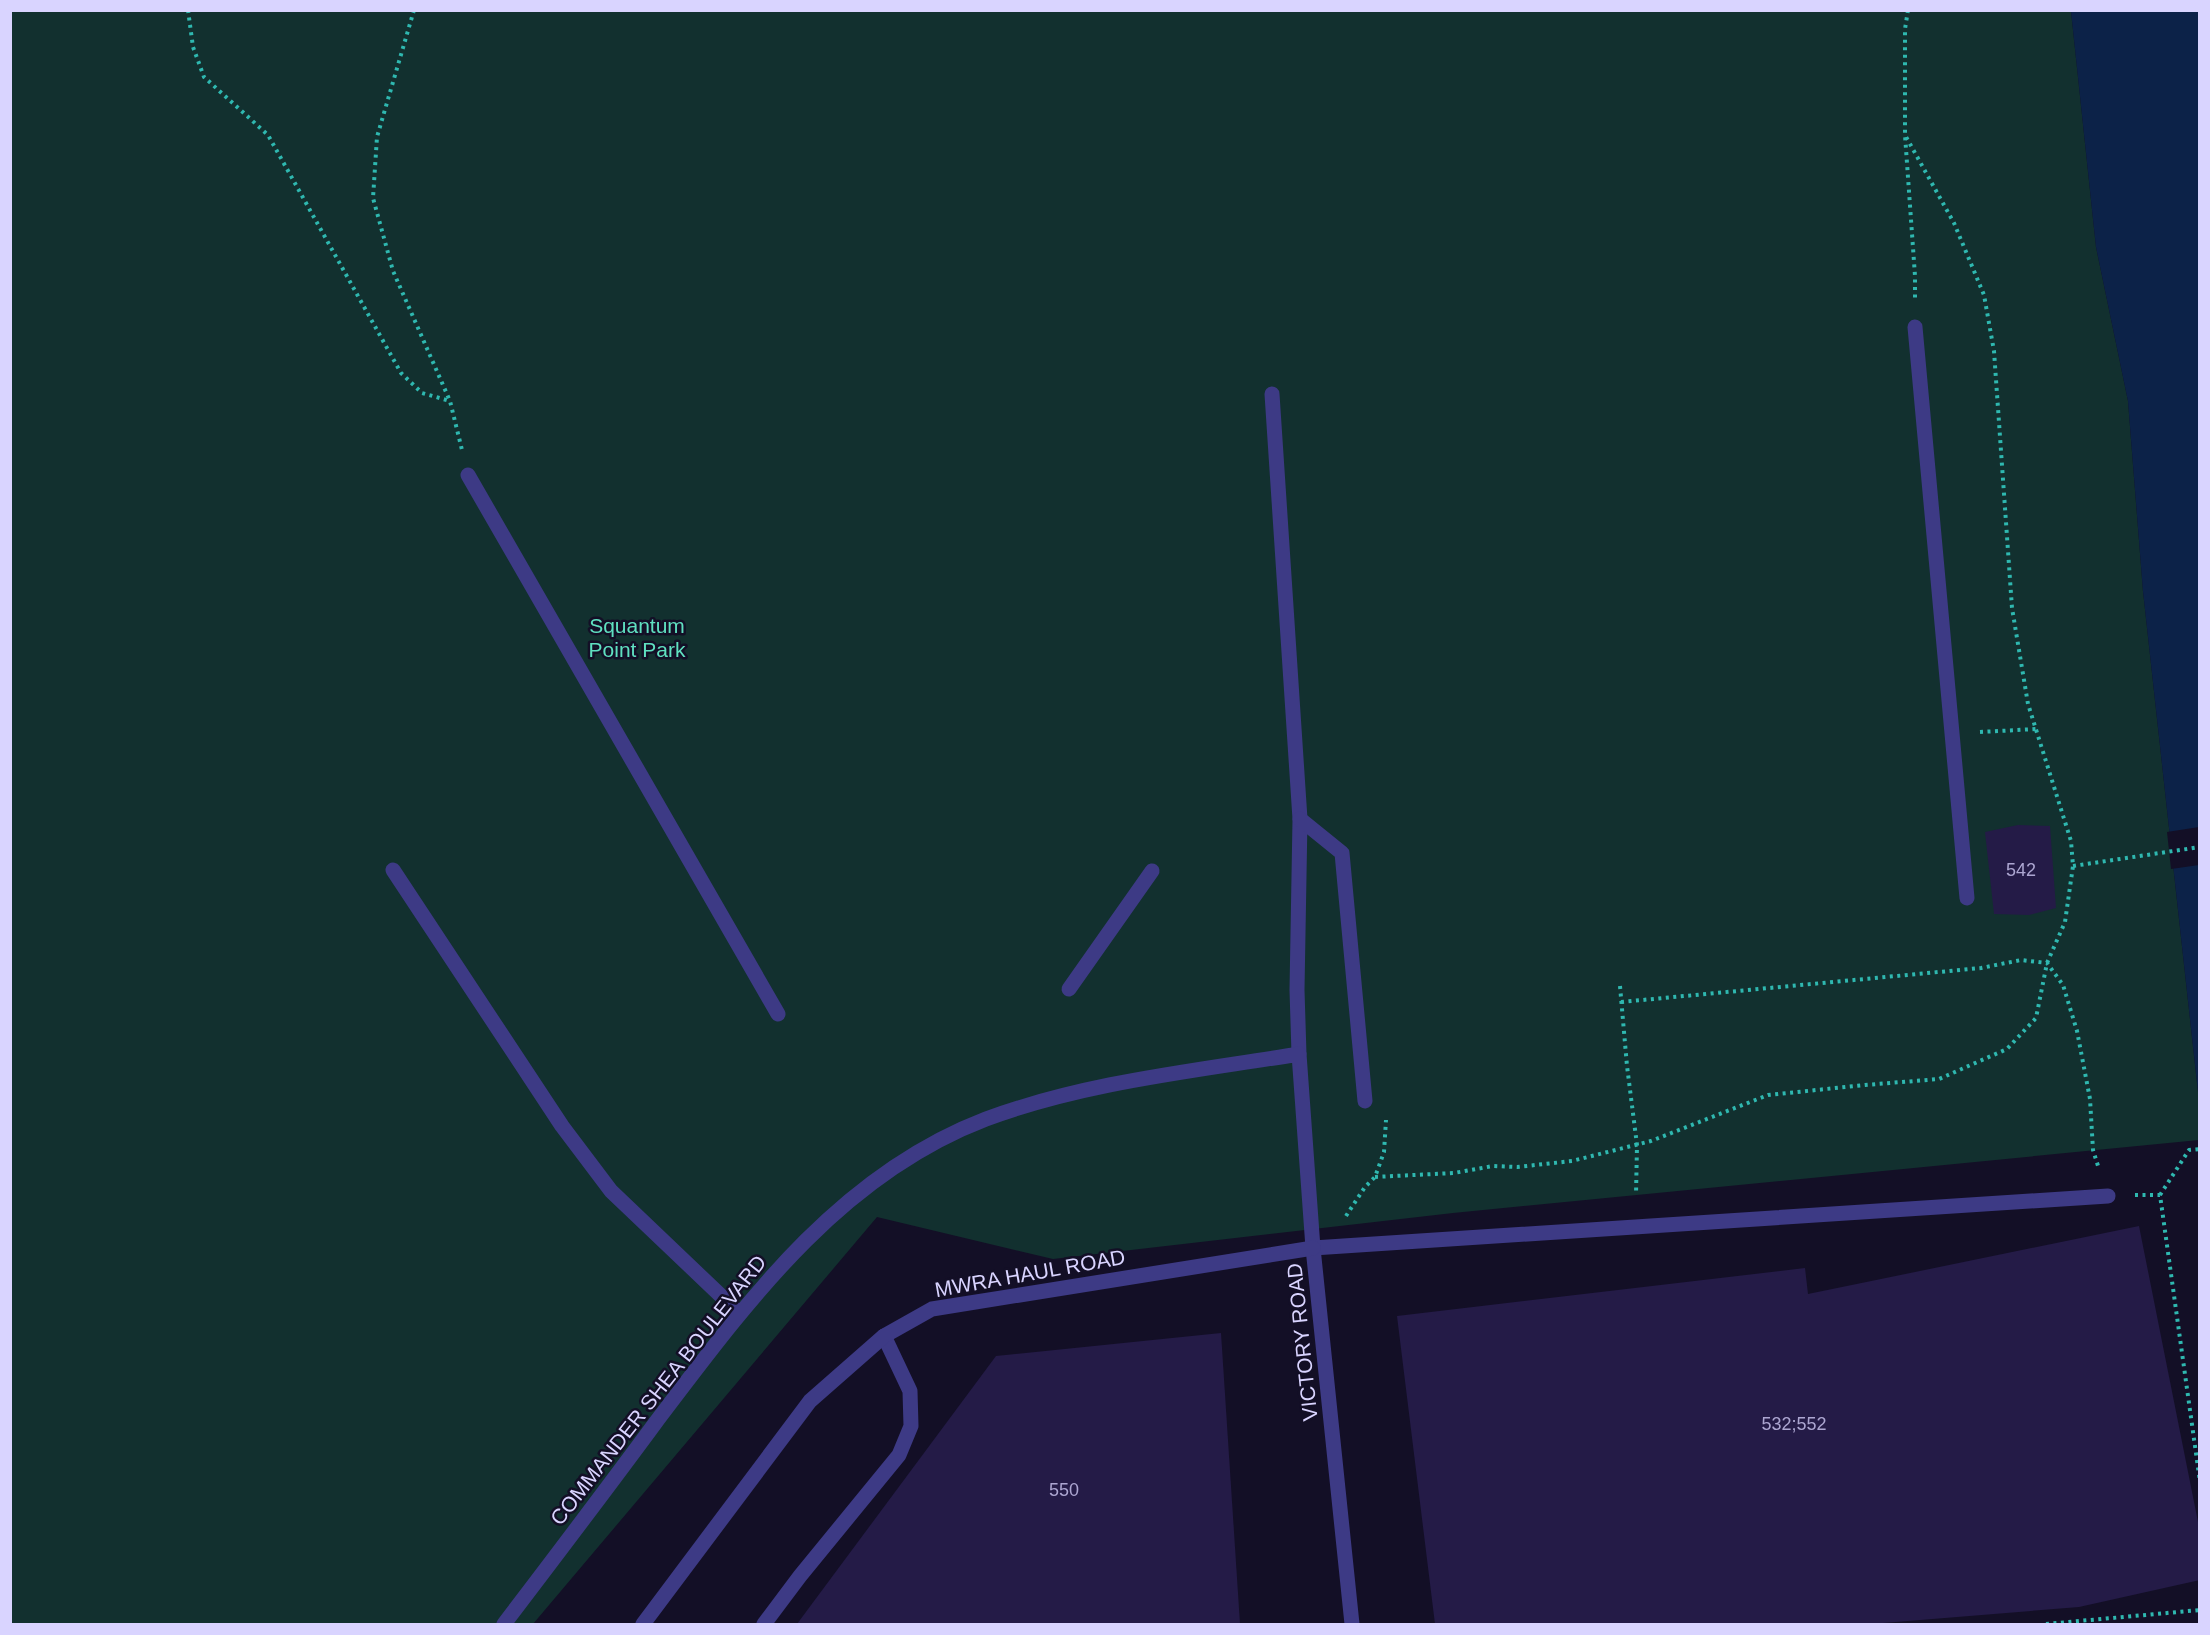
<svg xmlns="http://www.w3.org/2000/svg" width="2210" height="1635" font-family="Helvetica,sans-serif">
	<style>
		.green { fill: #12302f }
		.water { fill: #0c2248 }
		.pier { fill: #130f26 }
		.building { fill: #241b47 }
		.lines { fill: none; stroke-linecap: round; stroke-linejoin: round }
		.path { stroke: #2fb8b0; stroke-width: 4; stroke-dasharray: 3 4.5; stroke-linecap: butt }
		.lane { stroke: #3d3a85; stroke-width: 15 }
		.street { stroke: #3d3a85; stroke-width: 15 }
		.labels { text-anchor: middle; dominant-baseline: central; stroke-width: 5; stroke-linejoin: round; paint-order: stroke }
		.number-label { font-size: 18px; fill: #aca6d1 }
		.park-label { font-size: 21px; fill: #5fe0c0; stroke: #130f26 }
		.street-label { font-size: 21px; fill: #d9d4ff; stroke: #130f26 }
	</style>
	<rect width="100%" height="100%" fill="#130f26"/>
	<path class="green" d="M11,11H2071L2096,247L2128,401L2143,591L2199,1101V1140L1453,1213L1053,1259L877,1217L533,1624H11Z"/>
	<path class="water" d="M2071,11H2199V1101L2143,591L2128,401L2096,247Z"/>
	<path class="pier" d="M2199,827V865L2171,869L2167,832Z"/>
	<g class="building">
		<path d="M2018,825L2050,826L2056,908L2029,915L1994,914L1985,832Z"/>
		<path d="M2139,1226L2200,1532V1580L2079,1607L1871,1624H1435L1397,1316L1805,1268L1808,1294Z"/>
		<path d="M1221,1333L1240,1624H797L996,1356Z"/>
	</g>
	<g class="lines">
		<g class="path">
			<path d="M188,10L193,47L204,77L268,135L401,373L422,393L450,401"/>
			<path d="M414,10L377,137L373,198L393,271L450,401L462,450"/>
			<path d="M1908,10L1905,29V135L1915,276V299"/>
			<path d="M1980,732L2036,729"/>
			<path d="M2073,866L2200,847"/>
			<path d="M1620,986L1627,1066L1637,1145L1636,1195"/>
			<path d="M1621,1002L1981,968L2021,960L2047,963L2063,985L2077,1031L2090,1099L2093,1150L2099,1169"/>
			<path d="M1375,1177L1454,1173L1493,1166L1517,1167L1572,1161L1651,1141L1768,1095L1865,1085L1939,1079L2007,1049L2036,1018L2047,963L2065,922L2073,866L2071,841L2028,704L2012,608L1994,351L1984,295L1954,223L1905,135"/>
			<path d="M2135,1195H2160L2200,1482"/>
			<path d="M2160,1195L2189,1150L2200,1149"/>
			<path d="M1346,1216L1365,1187L1375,1177L1384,1152L1386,1120"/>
			<path d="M2046,1624L2200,1610"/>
		</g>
		<g class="lane">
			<path d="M1915,327L1967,898"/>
			<path d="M1272,394L1300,819L1297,990L1299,1054"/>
			<path d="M468,475L778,1014"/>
			<path d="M1300,819L1342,853L1365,1101"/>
			<path d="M393,870L562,1126L611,1191L739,1313"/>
			<path d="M1069,989L1152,871"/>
			<path d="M1313,1248L2108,1196"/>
			<path d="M764,1624L800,1576L899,1455L911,1426L910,1391L884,1336"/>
		</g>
		<g class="street">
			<path d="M504,1624C555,1557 606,1490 656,1422C747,1302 839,1175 986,1119C1086,1082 1195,1071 1299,1054L1313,1248L1352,1624"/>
			<path d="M643,1624L810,1401L884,1336L932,1309L1313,1248"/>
		</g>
	</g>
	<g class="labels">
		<g class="number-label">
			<text x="2021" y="870">542</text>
			<text x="1794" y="1424">532;552</text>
			<text x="1064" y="1490">550</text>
		</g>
		<g class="park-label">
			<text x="637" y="625">Squantum<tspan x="637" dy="24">Point Park</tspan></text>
		</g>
		<g class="street-label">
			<text transform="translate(1030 1273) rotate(-10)">MWRA HAUL ROAD</text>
			<text transform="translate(1302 1342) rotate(-96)">VICTORY ROAD</text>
			<text transform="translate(658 1390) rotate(-52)">COMMANDER SHEA BOULEVARD</text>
		</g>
	</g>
	<rect width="2210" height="1635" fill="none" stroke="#d9d4ff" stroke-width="24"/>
</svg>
